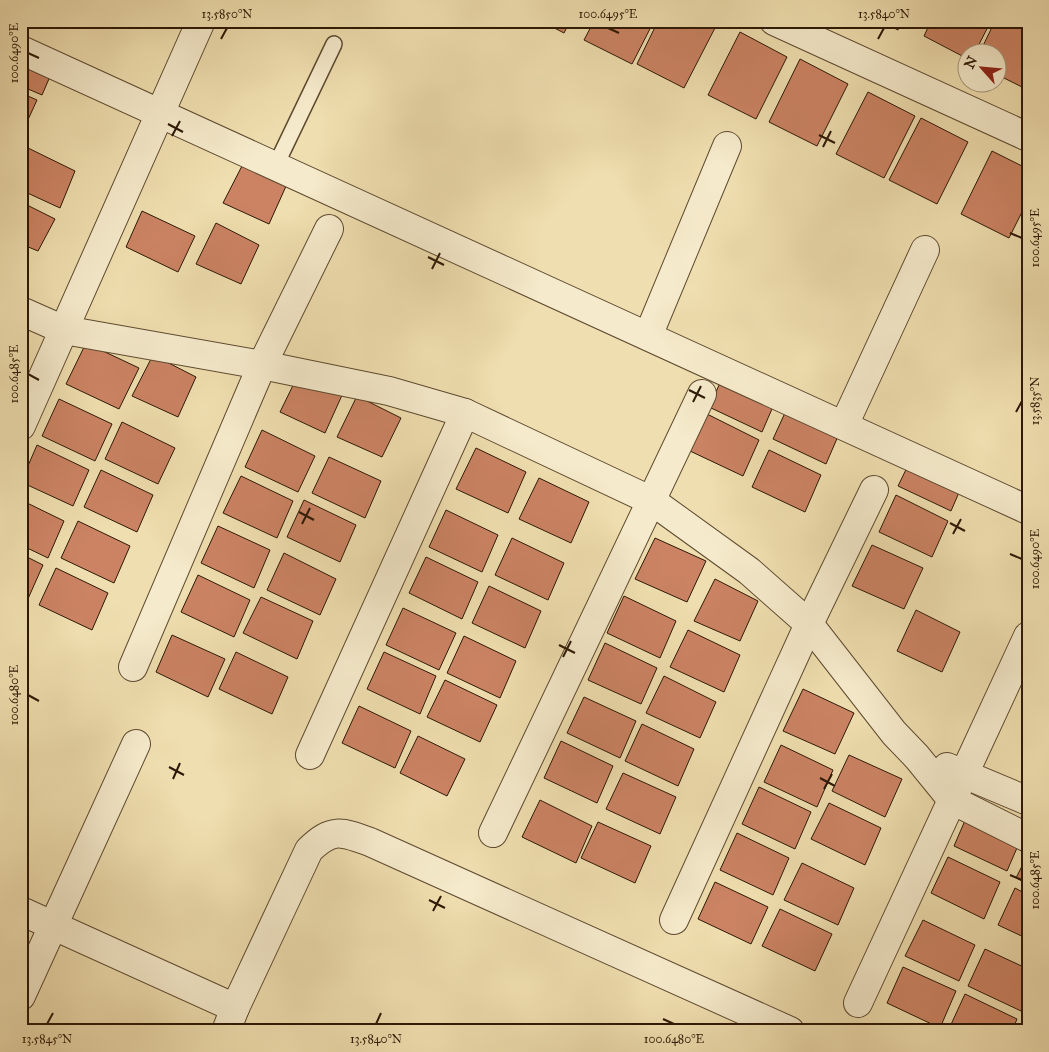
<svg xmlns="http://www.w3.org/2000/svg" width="1049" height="1052" font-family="'IM FELL Great Primer',serif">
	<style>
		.building { fill: #cb8363; stroke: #2d1805 }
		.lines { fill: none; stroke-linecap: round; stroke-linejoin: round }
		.service-casing { stroke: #5e4a30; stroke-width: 18 }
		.minor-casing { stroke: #5e4a30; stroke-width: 30 }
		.service { stroke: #f5eacb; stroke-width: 15 }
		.minor { stroke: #f5eacb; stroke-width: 28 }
		.ticks { fill: none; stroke: #2d1805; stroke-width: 2 }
		.neatline { fill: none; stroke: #2d1805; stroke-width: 2 }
		.ticks-label { font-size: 12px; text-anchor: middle; fill: #2d1805 }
	</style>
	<rect width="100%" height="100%" fill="#efdeaf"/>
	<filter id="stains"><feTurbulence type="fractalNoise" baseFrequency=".004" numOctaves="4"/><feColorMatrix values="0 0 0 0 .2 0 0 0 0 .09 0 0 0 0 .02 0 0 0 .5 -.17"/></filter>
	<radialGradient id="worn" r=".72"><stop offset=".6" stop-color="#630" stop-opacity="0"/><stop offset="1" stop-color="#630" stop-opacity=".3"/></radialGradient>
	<g class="building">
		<path d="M541,21H570L564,33Z"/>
		<path d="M594,21H654L632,64L584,40Z"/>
		<path d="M658,21H707L716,26L684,88L637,64Z"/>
		<path d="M881,21H902L898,30Z"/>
		<path d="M931,21H991L975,52H966V58L924,36Z"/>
		<path d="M995,21H1028V76L1022,87L996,74V52H980Z"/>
		<path d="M740,32L787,57L756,119L708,95Z"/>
		<path d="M21,41L58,58L42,95L21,86Z"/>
		<path d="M800,59L848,84L817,146L769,122Z"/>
		<path d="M868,92L915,116L884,178L836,154Z"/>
		<path d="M21,93L37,100L21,135Z"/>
		<path d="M921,118L968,142L937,204L889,180Z"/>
		<path d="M26,147L75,171L60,208L21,190V157Z"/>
		<path d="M992,151L1028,169V200L1009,238L961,214Z"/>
		<path d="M244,162L287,184L269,224L223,203Z"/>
		<path d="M21,202L55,219L38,251L21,244Z"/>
		<path d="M142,211L195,236L178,272L126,247Z"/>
		<path d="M216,223L259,245L241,284L196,264Z"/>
		<path d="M86,343L139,368L119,409L66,384Z"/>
		<path d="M153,355L196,377L178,417L132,396Z"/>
		<path d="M726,370L778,395L762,432L709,407Z"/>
		<path d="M300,371L343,393L325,433L280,412Z"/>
		<path d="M357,396L401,418L382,457L337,437Z"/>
		<path d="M59,399L112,424L95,461L42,436Z"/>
		<path d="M790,402L842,427L826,464L773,439Z"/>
		<path d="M707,414L759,440L743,476L690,451Z"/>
		<path d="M122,422L175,448L158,484L105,459Z"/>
		<path d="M262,430L315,456L298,492L245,467Z"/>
		<path d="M37,445L89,470L73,506L21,482Z"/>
		<path d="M476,448L526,472L508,513L456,489Z"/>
		<path d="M916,449L967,474L951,511L898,486Z"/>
		<path d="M769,450L821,475L805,512L752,487Z"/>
		<path d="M329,457L381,481L365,518L312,493Z"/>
		<path d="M101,470L153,495L137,532L84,507Z"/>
		<path d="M241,476L293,501L277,538L223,513Z"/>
		<path d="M539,478L589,502L571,543L519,519Z"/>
		<path d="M896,495L948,521L932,557L879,532Z"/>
		<path d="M21,500L64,521L48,558L21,545Z"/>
		<path d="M304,500L356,525L340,562L287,537Z"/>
		<path d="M446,510L498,535L482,572L429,547Z"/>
		<path d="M78,521L130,546L114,583L61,558Z"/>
		<path d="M218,526L270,550L254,588L201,563Z"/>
		<path d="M512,538L564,563L548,600L495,575Z"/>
		<path d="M655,538L706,561L687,602L635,579Z"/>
		<path d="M872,545L923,568L904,609L852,586Z"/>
		<path d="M284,553L336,579L320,615L267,590Z"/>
		<path d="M21,554L43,565L27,601L21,599Z"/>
		<path d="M426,557L478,582L462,619L409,593Z"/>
		<path d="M56,568L108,593L92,630L39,605Z"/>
		<path d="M198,575L250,600L234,637L181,612Z"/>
		<path d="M715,579L758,601L740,641L694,621Z"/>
		<path d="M489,586L541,611L525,648L472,623Z"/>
		<path d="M624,596L676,621L660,658L607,633Z"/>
		<path d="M261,597L313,621L297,659L243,633Z"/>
		<path d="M403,608L456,633L439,670L386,645Z"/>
		<path d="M916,610L960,632L942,672L897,651Z"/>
		<path d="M688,630L740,655L724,692L670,667Z"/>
		<path d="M172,635L225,659L208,697L156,672Z"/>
		<path d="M464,636L516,661L500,698L447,673Z"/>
		<path d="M605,643L657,668L641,704L588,680Z"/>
		<path d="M236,652L288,677L272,714L219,689Z"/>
		<path d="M384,652L436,676L420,714L367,689Z"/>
		<path d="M664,676L716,702L700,738L646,713Z"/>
		<path d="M445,680L497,705L480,742L427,717Z"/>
		<path d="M803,689L854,713L835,754L783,731Z"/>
		<path d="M584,697L636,721L620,758L567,733Z"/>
		<path d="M359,706L411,731L395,768L342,743Z"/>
		<path d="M642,724L694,749L678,786L625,761Z"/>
		<path d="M418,736L465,759L447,796L400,773Z"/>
		<path d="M561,741L613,766L597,803L544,778Z"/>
		<path d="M781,745L833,770L817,807L764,782Z"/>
		<path d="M849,755L902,779L885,817L832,791Z"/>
		<path d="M623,773L676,797L660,834L606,809Z"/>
		<path d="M759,787L811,812L795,849L742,824Z"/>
		<path d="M540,800L592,826L576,863L522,837Z"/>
		<path d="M829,803L881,828L865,865L811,839Z"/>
		<path d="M970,809L1023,834L1007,871L954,846Z"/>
		<path d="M598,822L651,846L635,883L581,858Z"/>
		<path d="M737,833L789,858L773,895L720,870Z"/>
		<path d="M1028,854V884L1016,878Z"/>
		<path d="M948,857L1000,882L984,919L931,893Z"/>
		<path d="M802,863L854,888L838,925L784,900Z"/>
		<path d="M715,882L768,907L751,944L698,919Z"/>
		<path d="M1015,888L1028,895V939L998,925Z"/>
		<path d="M780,909L832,934L815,971L762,946Z"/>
		<path d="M923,920L975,945L959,981L905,956Z"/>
		<path d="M985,949L1028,969V995L1021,1011L968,986Z"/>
		<path d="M903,967L956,991L940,1028L887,1003Z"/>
		<path d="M965,994L1017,1019L1012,1031H948Z"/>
	</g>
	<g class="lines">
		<g class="service-casing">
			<path id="service" d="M275,167L334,44"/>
		</g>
		<g class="minor-casing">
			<g id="minor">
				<path d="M774,21L1028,137"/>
				<path d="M21,50L1028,510"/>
				<path d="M21,311L64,330L262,365L389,391L465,413L652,501L749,571L809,624L894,733L917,757L952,800L1028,838"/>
				<path d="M648,336L727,146"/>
				<path d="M844,425L925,250"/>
				<path d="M21,426L201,21"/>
				<path d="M133,667L262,365L329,229"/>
				<path d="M310,755L465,413"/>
				<path d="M947,767L1028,801"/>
				<path d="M493,833L702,394"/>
				<path d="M21,911L235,1008L309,850C332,828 340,831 370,842L790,1031"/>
				<path d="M674,920L809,624L874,490"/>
				<path d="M21,996L136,744"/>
				<path d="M858,1003L1028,636"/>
				<path d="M226,1031L235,1008"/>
			</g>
		</g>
		<use href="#service" class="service"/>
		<use href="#minor" class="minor"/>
	</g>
	<path class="ticks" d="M608,28L619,33M221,39L227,28M878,39L884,28M28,53L39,58M168,124L183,132M819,135L835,143M172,136L180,121M823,147L831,131M1010,233L1022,238M428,257L444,265M432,269L440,253M28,374L39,380M689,390L705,398M693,402L701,386M1016,412L1022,401M299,512L314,520M950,523L965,531M302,524L310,508M953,534L961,519M1010,554L1022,559M559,645L575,653M563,657L571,641M28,695L39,701M169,767L184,775M820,778L835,786M173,779L180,763M824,789L832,774M1010,875L1022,880M429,900L445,908M433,911L441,896M663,1019L674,1024M47,1024L53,1013M376,1024L381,1013"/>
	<rect width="1049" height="1052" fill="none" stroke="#efdeaf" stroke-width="55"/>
	<g transform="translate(982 68) rotate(297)"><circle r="24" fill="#f5eacb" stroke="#a5967c"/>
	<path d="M0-4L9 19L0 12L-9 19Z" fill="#8f2418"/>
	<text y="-8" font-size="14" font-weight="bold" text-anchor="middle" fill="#2d1805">N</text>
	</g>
	<rect x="28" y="28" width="994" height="996" class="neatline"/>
	<g class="ticks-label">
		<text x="227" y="18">13.5850°N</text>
		<text x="608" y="18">100.6495°E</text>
		<text x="884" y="18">13.5840°N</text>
		<text transform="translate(14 53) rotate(-90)" y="4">100.6490°E</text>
		<text transform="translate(1035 238) rotate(-90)" y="4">100.6495°E</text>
		<text transform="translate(14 374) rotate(-90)" y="4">100.6485°E</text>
		<text transform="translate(1035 401) rotate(-90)" y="4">13.5835°N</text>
		<text transform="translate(1035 559) rotate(-90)" y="4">100.6490°E</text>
		<text transform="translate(14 695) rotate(-90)" y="4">100.6480°E</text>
		<text transform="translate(1035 880) rotate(-90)" y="4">100.6485°E</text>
		<text x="47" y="1043">13.5845°N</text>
		<text x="376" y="1043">13.5840°N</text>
		<text x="674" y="1043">100.6480°E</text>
	</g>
	<rect width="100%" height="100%" filter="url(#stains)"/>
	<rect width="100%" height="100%" fill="url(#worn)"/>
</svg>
